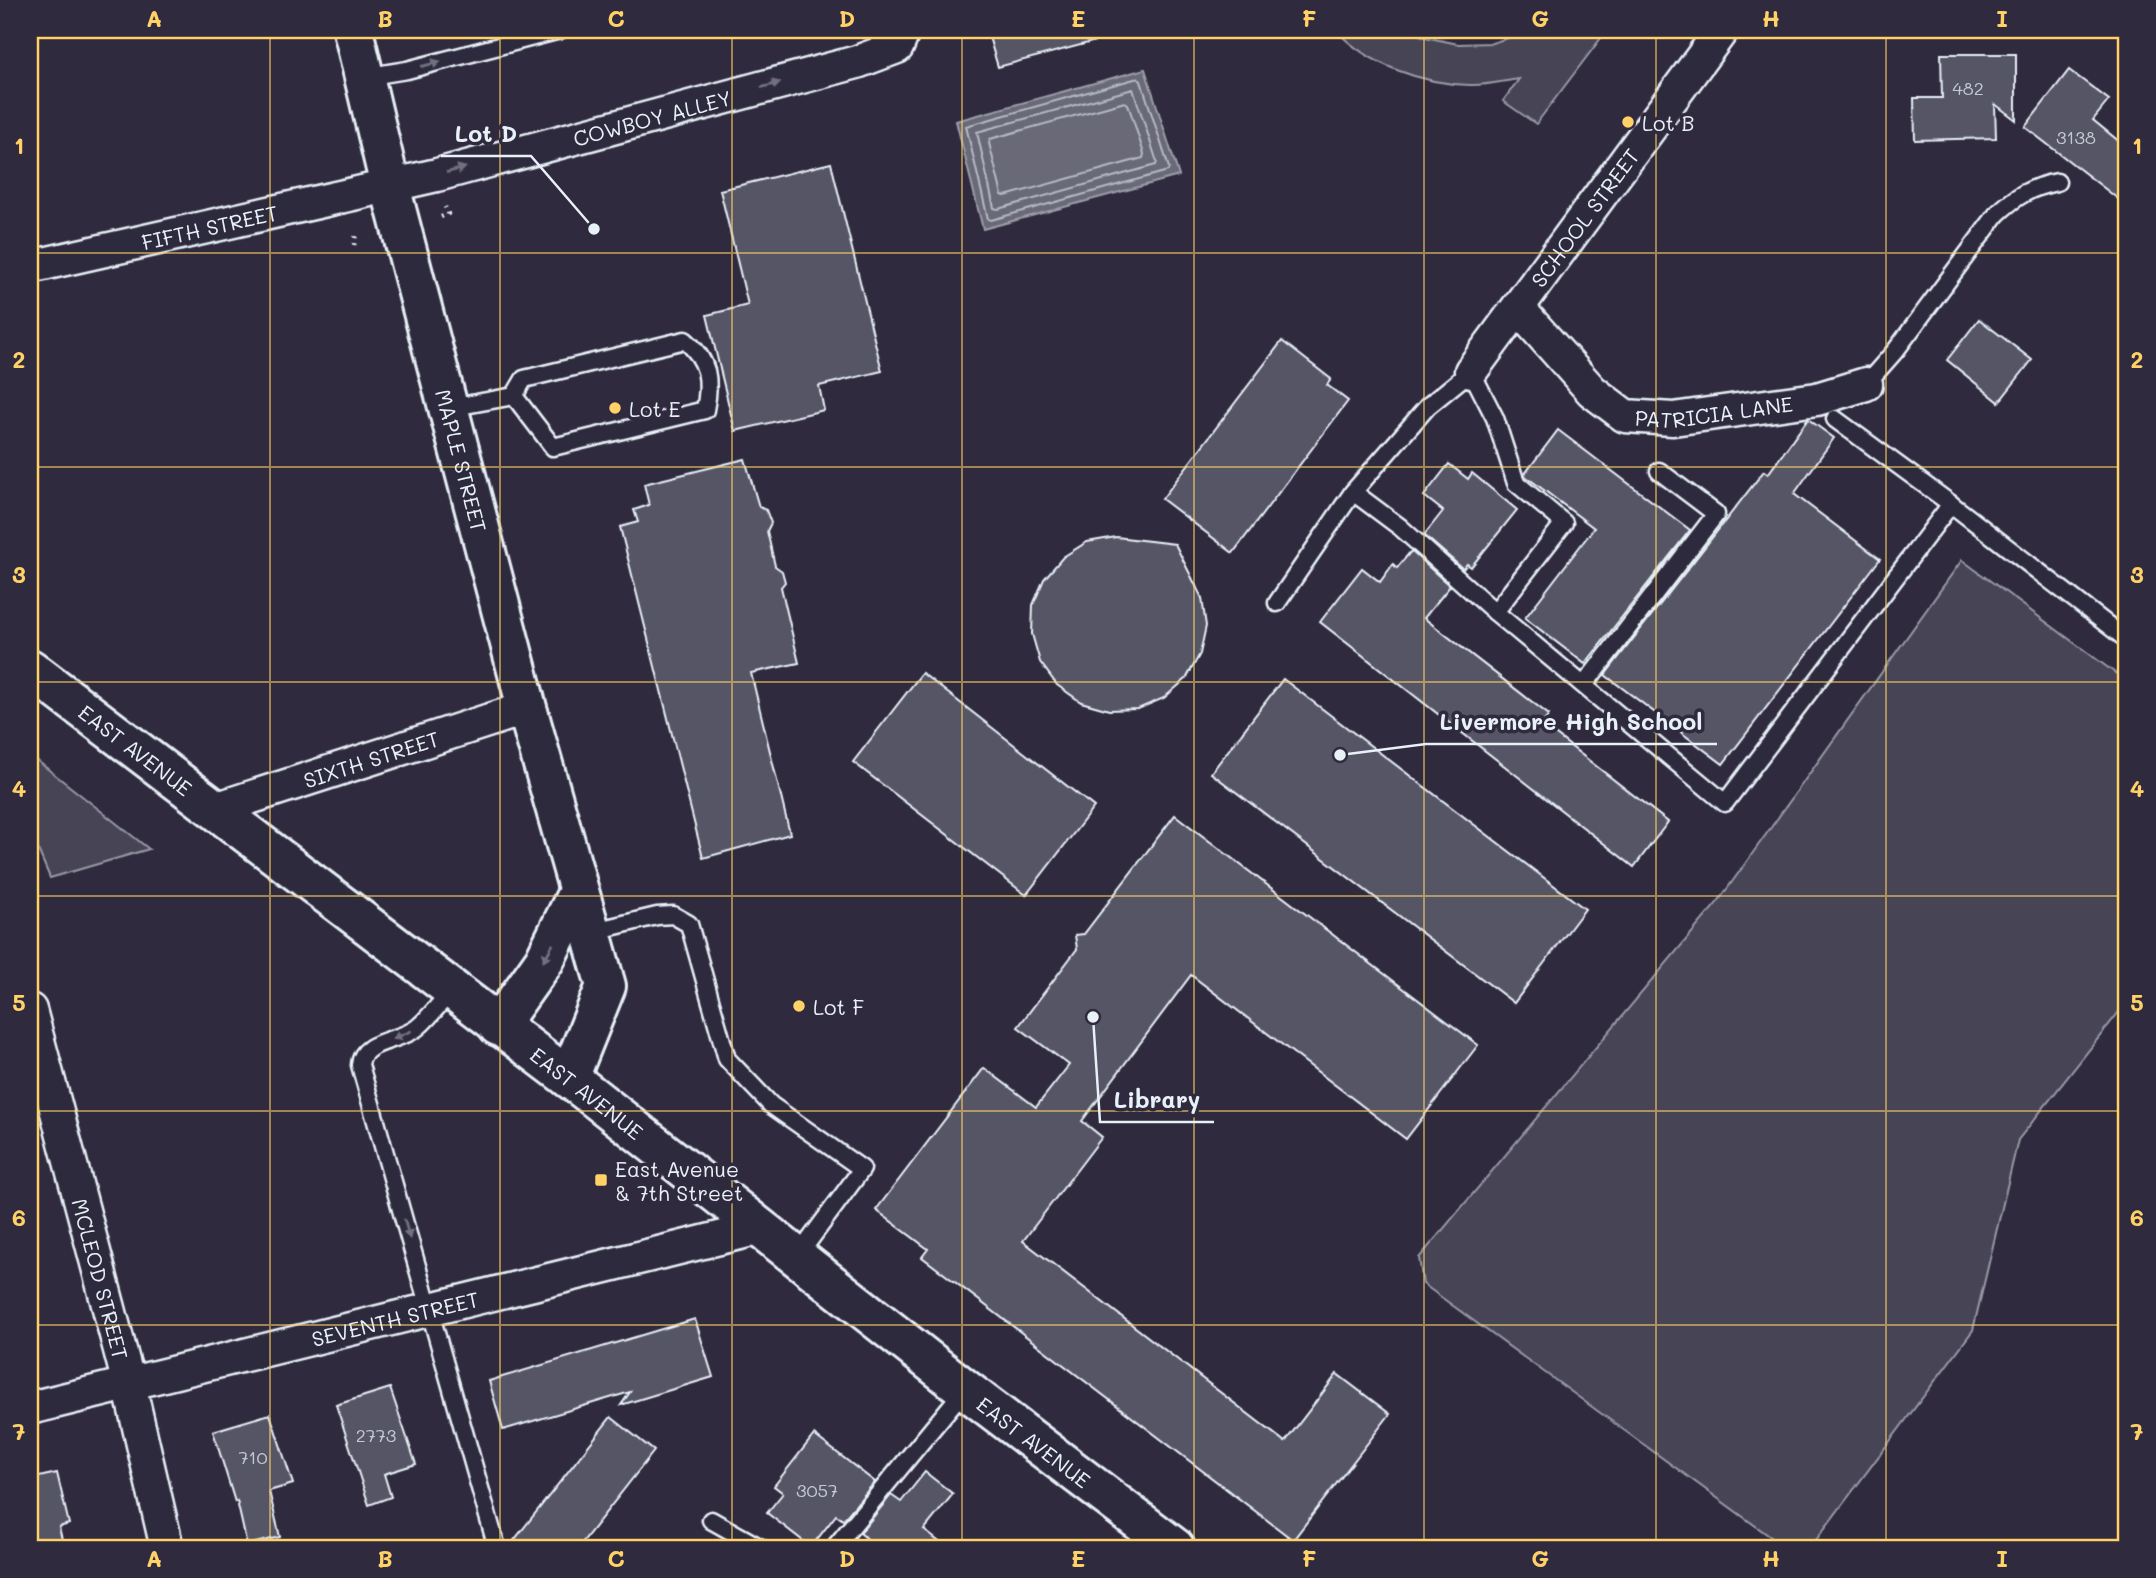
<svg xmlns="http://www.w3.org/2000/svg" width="2156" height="1578" font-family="Mali,sans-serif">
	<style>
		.green { fill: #464455; stroke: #979aa6; stroke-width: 2 }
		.water { fill: #696978; stroke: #9c9fab; stroke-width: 2 }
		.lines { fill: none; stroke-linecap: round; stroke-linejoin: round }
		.shore { stroke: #b5bbc5; stroke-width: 2 }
		.building { fill: #575565; stroke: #e8f1f8; stroke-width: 2 }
		.service-casing { stroke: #e8f1f8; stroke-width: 21 }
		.minor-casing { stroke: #e8f1f8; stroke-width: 37 }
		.tertiary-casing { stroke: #e8f1f8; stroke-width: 44 }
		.secondary-casing { stroke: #e8f1f8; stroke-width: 44 }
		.path { stroke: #e8f1f8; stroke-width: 4.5; stroke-dasharray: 2 5; stroke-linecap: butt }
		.service { stroke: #2f2a3d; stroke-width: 16 }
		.minor { stroke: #2f2a3d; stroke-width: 32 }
		.tertiary { stroke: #2f2a3d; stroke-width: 38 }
		.secondary { stroke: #2f2a3d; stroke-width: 38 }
		.oneway { fill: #70707e }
		.grid { fill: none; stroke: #ffd166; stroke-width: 2; stroke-opacity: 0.55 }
		.poi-dot { fill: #ffd166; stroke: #2f2a3d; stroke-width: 2.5 }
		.labels { text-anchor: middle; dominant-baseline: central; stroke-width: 7; stroke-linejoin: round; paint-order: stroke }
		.number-label { font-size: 18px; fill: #c4cad3 }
		.street-label { font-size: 21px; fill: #e8f1f8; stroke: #2f2a3d }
		.poi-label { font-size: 21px; fill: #e8f1f8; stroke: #2f2a3d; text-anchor: start }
		.leader { fill: none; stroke: #e8f1f8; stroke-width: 2.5 }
		.callout-dot { fill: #e8f1f8; stroke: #2f2a3d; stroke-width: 2.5 }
		.callout-label { font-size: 23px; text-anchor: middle; font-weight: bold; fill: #e8f1f8; stroke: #2f2a3d; stroke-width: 7; stroke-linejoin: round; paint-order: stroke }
		.neatline { fill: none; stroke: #ffd166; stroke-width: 2.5 }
		.grid-label { font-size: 23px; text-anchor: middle; font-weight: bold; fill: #ffd166 }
	</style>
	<rect width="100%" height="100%" fill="#2f2a3d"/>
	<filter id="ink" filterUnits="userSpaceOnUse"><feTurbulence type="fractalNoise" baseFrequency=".0143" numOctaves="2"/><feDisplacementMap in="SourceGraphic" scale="14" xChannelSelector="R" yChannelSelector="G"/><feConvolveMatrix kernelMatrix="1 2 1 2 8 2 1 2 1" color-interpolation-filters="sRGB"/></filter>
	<g filter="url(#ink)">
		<g class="green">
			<path d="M1336,30H1408L1425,37L1458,44L1492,43L1533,30H1607L1536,124L1503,101L1519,79C1503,81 1486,86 1470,85C1423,84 1368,65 1336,30Z"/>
			<path d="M1962,560L2126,681V1003L2018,1140L1973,1330L1810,1548H1786L1423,1284L1419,1258L1717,903Z"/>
			<path d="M30,755L149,849L50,878L37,847L30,844Z"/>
		</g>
		<path class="water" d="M1145,69L1179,176L983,229L956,121Z"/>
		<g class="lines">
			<g class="shore">
				<path d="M1138,78L1141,81L1169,168L1168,171L991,220L988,219L966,126Z"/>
				<path d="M1133,89L1157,162L1156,165L998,209L994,208L977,132Z"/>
				<path d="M1125,102L1128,104L1144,154L1143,158L1005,196L1002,195L989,143L990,139Z"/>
			</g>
		</g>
		<g class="building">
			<path d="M987,30H1106L1107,38L998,67Z"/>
			<path d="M1941,54H2016V120L1995,104L1996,138L1915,140L1914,98H1942Z"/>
			<path d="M2069,70L2109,100L2093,120L2126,147V205L2025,127Z"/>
			<path d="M831,163L882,371L819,386L824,410L735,431L707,315L748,305L720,190Z"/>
			<path d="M1979,319L2032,360L1999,402L1947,360Z"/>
			<path d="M1282,341L1331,379L1327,385L1348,401L1233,553L1162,499Z"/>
			<path d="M1808,419L1834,438L1794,494L1880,559L1723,764L1605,675L1764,471L1768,474Z"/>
			<path d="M1558,430L1690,530L1585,664L1525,618L1594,528L1524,475Z"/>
			<path d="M745,459L759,507L766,510L771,523L767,531L775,566L782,571L785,582L781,587L799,663L751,673L790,834L703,858L620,527L638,522L634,510L649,505L644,484Z"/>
			<path d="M1449,464L1468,479L1472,473L1517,510L1471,567L1467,564L1463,569L1424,535L1443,511L1424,496Z"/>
			<path d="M1116,537L1175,544L1202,598L1206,626L1200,654L1186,679L1164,698L1138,709L1109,710L1081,702L1057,685L1040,662L1032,634L1033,605L1044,579L1063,557L1087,542Z"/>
			<path d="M1411,551L1450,586L1424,618L1549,715L1542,724L1668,822L1634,867L1320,622L1362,568L1380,582L1393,564L1397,568Z"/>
			<path d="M922,673L1094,807L1026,895L853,762Z"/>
			<path d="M1283,679L1585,909L1514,1003L1211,773Z"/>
			<path d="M1175,815L1478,1045L1406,1139L1191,975L1082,1121L1102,1137L1023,1241L1285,1442L1337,1374L1390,1414L1293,1540L922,1257L928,1249L876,1210L984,1068L1036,1107L1069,1065L1018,1027L1077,949L1075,935L1084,934Z"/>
			<path d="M695,1319L713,1377L621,1405L630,1392L503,1430L489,1381Z"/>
			<path d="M390,1388L416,1464L384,1474L391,1497L369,1505L336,1405Z"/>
			<path d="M270,1414L293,1484L269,1491L280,1537L247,1545L237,1501L235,1502L213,1431Z"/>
			<path d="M611,1417L654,1451L578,1548H508Z"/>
			<path d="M814,1435L875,1482L843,1520L836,1515L811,1547L767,1513L783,1493L774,1486Z"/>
			<path d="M925,1472L953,1494L924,1530L947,1548H879L860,1533L891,1495L901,1502Z"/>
			<path d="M57,1473L69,1524L59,1527L64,1548H30V1479Z"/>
		</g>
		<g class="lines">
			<g class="service-casing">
				<g id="service">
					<path d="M364,77L407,70L560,30"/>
					<path d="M685,340C709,361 711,380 705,410L553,447L514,396L524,379Z"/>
					<path d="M1866,384L1896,350L1997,214C2016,196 2031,187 2057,182"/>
					<path d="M449,408L514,396"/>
					<path d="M1353,492L1400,527L1495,612"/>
					<path d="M1951,504L2126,639"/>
					<path d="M1277,603L1353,492L1428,406L1471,371L1495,418L1516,483L1564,523L1495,612L1725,803L1951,504L1835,419"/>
					<path d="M1584,685L1716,514L1659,471"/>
					<path d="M590,932L657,916L673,915L689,924L727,1059L771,1105L862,1169L797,1257"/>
					<path d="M452,990C441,1002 430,1017 418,1027C401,1042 362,1039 360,1065L497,1548"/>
					<path d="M711,1520L761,1548"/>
					<path d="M834,1548L965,1389"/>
				</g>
			</g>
			<g class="minor-casing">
				<g id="minor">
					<path id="s1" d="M30,267L437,175L857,62L897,47L904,30"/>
					<path id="s2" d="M1518,308L1592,391L1625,416L1673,419L1817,399L1866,384"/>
					<path id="s3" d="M1471,371L1722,30"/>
					<path id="s4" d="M215,809L527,708"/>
					<path id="s5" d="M30,1010L129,1384L167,1548"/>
					<path id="s6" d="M30,1408L760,1228"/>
				</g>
			</g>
			<g class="tertiary-casing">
				<g id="tertiary">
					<path id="s7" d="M353,30L390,186L527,708L606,986L569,1078"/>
					<path d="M498,1026L544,961L578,892"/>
				</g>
			</g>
			<g class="secondary-casing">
				<g id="secondary">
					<path id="s8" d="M30,669L577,1084L965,1389L1175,1548"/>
				</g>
			</g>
			<g class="path">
				<path d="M441,217L448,214L445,207"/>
				<path d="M354,245L356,234"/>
			</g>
			<use href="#service" class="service"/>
			<use href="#minor" class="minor"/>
			<use href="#tertiary" class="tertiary"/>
			<use href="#secondary" class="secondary"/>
		</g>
		<defs><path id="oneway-solid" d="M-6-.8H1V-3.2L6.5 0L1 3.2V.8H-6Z" transform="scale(1.75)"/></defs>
		<g class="oneway">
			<use href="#oneway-solid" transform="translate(431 64) rotate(-15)"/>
			<use href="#oneway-solid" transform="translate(771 85) rotate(-15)"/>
			<use href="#oneway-solid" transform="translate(456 170) rotate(-15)"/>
			<use href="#oneway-solid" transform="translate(548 953) rotate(119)"/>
			<use href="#oneway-solid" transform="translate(402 1035) rotate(156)"/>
			<use href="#oneway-solid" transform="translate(407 1229) rotate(74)"/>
		</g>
	</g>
	<path class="grid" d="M270,30V1548M500,30V1548M732,30V1548M962,30V1548M1194,30V1548M1424,30V1548M1656,30V1548M1886,30V1548M30,253H2126M30,467H2126M30,682H2126M30,896H2126M30,1111H2126M30,1325H2126"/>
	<g class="poi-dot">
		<circle cx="1628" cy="122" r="7"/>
		<circle cx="615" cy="408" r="7"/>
		<circle cx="799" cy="1006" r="7"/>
		<rect x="594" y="1173" width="14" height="14" rx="3.5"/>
	</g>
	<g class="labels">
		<g class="number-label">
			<text x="1968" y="88">482</text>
			<text x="2076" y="137">3138</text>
			<text x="376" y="1435">2773</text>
			<text x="253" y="1457">710</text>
			<text x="817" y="1490">3057</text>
		</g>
		<g class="street-label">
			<text stroke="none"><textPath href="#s1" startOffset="640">COWBOY ALLEY</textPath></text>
			<text stroke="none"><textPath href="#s3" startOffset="191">SCHOOL STREET</textPath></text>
			<text stroke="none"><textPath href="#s1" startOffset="184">FIFTH STREET</textPath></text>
			<text stroke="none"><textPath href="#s2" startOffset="242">PATRICIA LANE</textPath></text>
			<text stroke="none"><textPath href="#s7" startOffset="444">MAPLE STREET</textPath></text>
			<text stroke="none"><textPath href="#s8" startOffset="133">EAST AVENUE</textPath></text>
			<text stroke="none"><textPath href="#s4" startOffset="164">SIXTH STREET</textPath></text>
			<text stroke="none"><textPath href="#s8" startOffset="700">EAST AVENUE</textPath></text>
			<text stroke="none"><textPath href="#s5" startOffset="278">MCLEOD STREET</textPath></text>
			<text stroke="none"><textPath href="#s6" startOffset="376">SEVENTH STREET</textPath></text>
			<text stroke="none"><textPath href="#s8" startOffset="1267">EAST AVENUE</textPath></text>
		</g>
		<g class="poi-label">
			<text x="1642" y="122">Lot B</text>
			<text x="629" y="408">Lot E</text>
			<text x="813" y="1006">Lot F</text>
			<text x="615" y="1168">East Avenue<tspan x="615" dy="24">&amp; 7th Street</tspan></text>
		</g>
	</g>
	<path class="leader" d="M594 229L531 156H441M1340 755L1426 744H1717M1093 1017L1100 1122H1214"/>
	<g class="callout-dot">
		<circle cx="594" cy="229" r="7"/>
		<circle cx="1340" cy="755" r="7"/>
		<circle cx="1093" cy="1017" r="7"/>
	</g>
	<g class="callout-label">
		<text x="486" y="142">Lot D</text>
		<text x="1571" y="730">Livermore High School</text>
		<text x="1157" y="1108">Library</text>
	</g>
	<rect width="2156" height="1578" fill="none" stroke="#2f2a3d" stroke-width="77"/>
	<rect x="38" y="38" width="2080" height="1502" class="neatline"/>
	<g class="grid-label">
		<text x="154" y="27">A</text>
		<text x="385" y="27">B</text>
		<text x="616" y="27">C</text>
		<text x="847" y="27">D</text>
		<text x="1078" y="27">E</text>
		<text x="1309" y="27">F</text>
		<text x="1540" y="27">G</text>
		<text x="1771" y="27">H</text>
		<text x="2002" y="27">I</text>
		<text x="19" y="154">1</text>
		<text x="2137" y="154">1</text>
		<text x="19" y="368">2</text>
		<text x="2137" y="368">2</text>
		<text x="19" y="583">3</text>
		<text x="2137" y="583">3</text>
		<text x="19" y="797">4</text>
		<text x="2137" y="797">4</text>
		<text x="19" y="1011">5</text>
		<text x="2137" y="1011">5</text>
		<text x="19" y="1226">6</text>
		<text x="2137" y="1226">6</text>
		<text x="19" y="1440">7</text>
		<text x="2137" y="1440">7</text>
		<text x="154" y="1567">A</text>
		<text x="385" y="1567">B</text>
		<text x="616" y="1567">C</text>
		<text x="847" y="1567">D</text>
		<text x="1078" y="1567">E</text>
		<text x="1309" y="1567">F</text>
		<text x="1540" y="1567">G</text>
		<text x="1771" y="1567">H</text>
		<text x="2002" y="1567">I</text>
	</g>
</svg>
